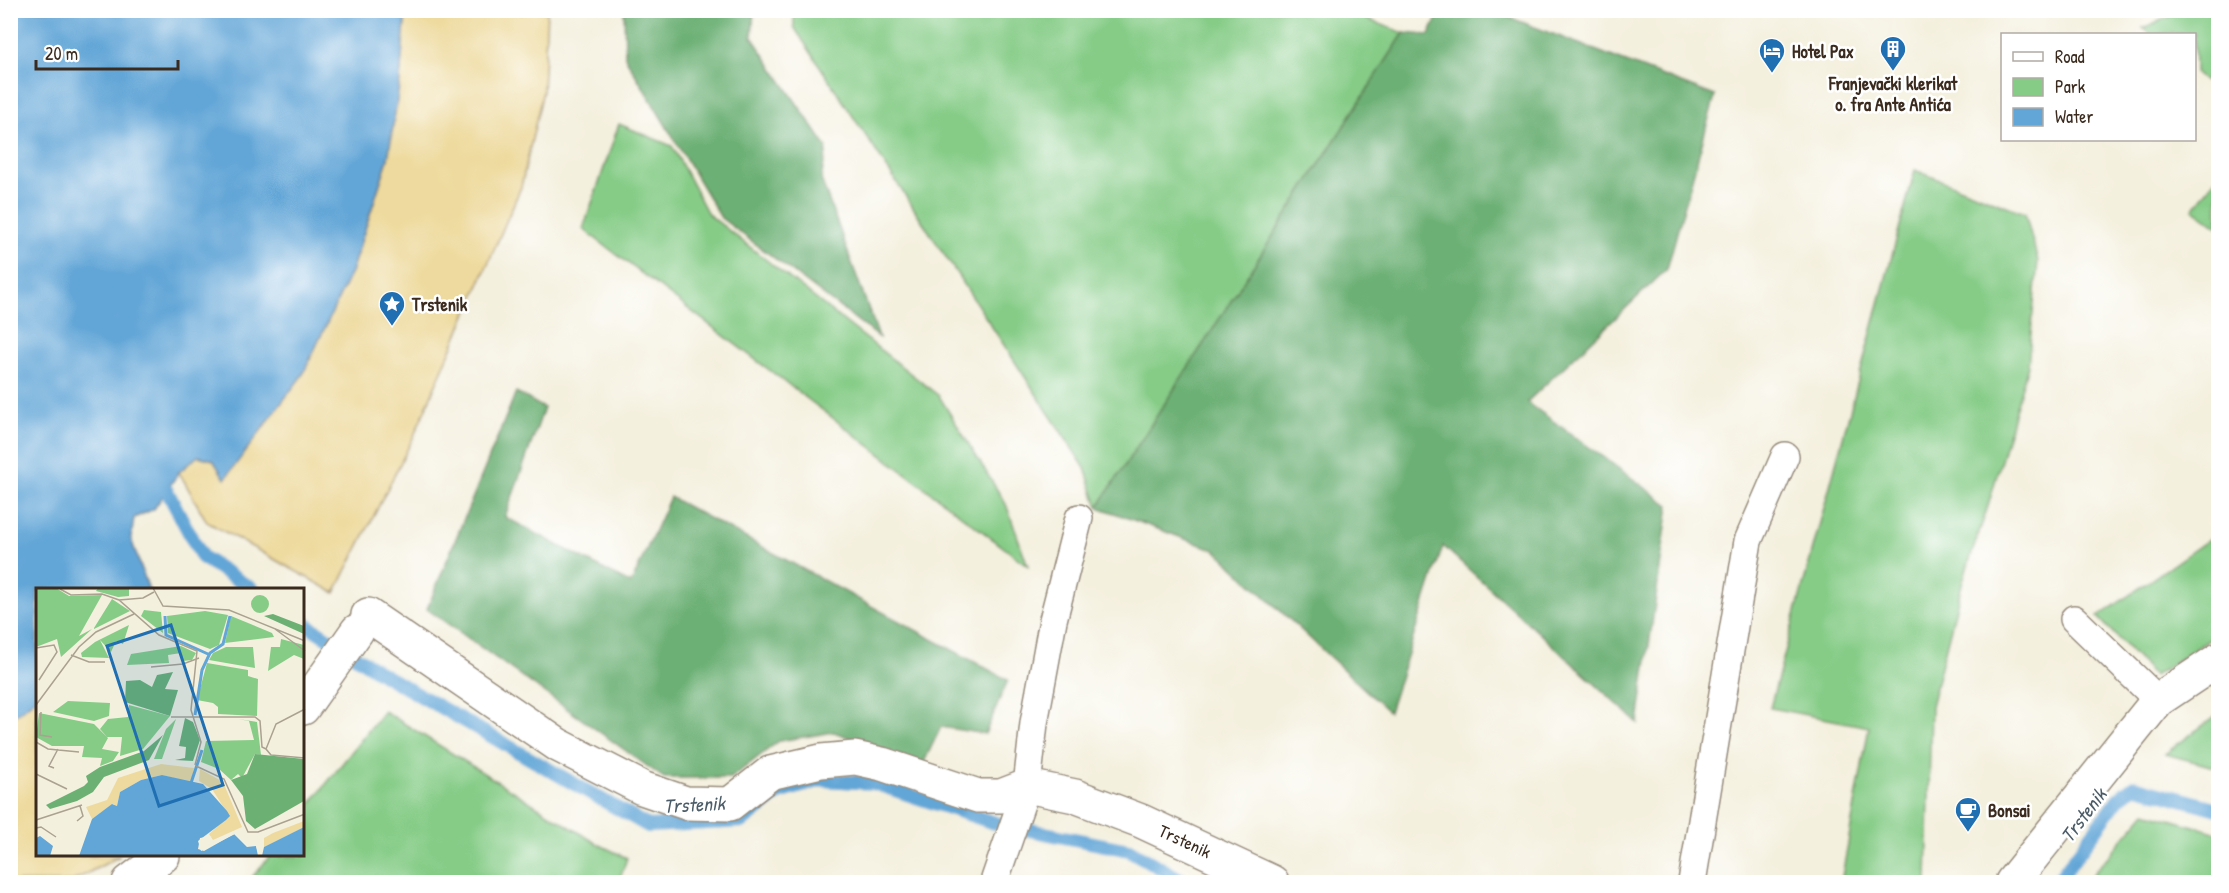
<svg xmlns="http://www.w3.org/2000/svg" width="2229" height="893" font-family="'Patrick Hand',sans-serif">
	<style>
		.green { fill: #86cc87; stroke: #607b52; stroke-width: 1.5 }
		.forest { fill: #6cb074; stroke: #546d49; stroke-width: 1.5 }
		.sand { fill: #eeda9e; stroke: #94825e; stroke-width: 1.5 }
		.water { fill: #62a6d7; stroke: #4e687a; stroke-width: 1.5 }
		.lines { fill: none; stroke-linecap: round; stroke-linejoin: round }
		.stream { stroke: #62a6d7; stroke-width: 14 }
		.lane-casing { stroke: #988d7e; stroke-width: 30 }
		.street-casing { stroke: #988d7e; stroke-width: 36 }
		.lane { stroke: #fff; stroke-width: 27 }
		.street { stroke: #fff; stroke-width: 33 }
		.labels { text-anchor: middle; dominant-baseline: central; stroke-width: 5; stroke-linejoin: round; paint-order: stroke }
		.poi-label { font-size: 18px; font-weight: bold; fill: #3b2a1e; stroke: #fff; text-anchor: start }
		.street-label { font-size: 18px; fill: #3b2a1e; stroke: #fff }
		.water-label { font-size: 20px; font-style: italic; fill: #4b5c68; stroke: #fff }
		.inset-river { fill: none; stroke: #62a6d7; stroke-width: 3 }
		.inset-road { fill: none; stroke: #aaa191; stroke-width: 1.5 }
		.view { fill: #1f6fb2; fill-opacity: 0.15; stroke: #1f6fb2; stroke-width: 3 }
		.inset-edge { fill: none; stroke: #3b2a1e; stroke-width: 3 }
	</style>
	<rect width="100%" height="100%" fill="#fff"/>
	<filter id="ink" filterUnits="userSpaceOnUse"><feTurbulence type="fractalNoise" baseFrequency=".0167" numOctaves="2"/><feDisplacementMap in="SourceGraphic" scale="12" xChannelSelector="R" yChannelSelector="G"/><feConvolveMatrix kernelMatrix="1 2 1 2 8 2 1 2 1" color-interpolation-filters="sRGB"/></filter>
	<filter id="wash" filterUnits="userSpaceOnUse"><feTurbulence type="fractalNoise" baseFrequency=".008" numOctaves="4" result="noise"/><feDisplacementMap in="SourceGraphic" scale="24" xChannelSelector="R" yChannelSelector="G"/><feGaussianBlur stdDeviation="1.35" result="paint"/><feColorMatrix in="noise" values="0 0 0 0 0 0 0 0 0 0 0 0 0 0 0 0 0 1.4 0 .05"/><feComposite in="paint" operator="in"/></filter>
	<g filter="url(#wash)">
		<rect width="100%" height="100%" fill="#f4f0de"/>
		<g class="green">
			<path d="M794,10H1342L1404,33L1098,507L1085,468L794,27Z"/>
			<path d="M2185,10L2218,11V93L2195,72L2194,34H2150L2143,28Z"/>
			<path d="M619,124L672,146L708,214L939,396L1006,504L1028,566L583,229Z"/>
			<path d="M1915,170L2025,213L2038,261L2028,365L1989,503L1963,580L1931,706L1927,882H1841L1869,727L1770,708Z"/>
			<path d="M2218,175V227L2193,209Z"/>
			<path d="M2218,533V634L2154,676L2098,617Z"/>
			<path d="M384,711L596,843L627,858L619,882H248L270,856H303V813Z"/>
			<path d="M2218,714V768L2165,754Z"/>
			<path d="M2146,812L2218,833V882H2086Z"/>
		</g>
		<g class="forest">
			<path d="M1441,10L1493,11L1715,96L1667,269L1527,402L1669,505L1638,723L1443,546L1389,712L1215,550L1098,507L1404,33L1429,35Z"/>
			<path d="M624,11H754L752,37L827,148L821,179L879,337L721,218L625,57Z"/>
			<path d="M516,392L544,408L505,517L631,584L670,497L1008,680L985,734L941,727L923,764L834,732L779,741L731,778H664L427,609Z"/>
		</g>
		<g class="sand">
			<path d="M406,11H547L543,91L521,187L413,438L335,593L207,522L179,472L198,456L213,460L225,478L303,374L351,272L388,159L400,80Z"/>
			<path d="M37,698L38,856H120L71,882H11L10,718Z"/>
		</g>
		<path class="water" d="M11,10L406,11L400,80L388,159L351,272L303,374L225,479L213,460L198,456L179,472L154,509L134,518L131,539L149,590H38L37,698L11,718Z"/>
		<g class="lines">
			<g class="stream">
				<path d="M167,491L202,557L253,590"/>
				<path d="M303,622L384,675L648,826L743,821L779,793L821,780L874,783L995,823L1129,850L1185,882"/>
				<path d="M2057,882L2119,798L2134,786L2218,809"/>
			</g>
		</g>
	</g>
	<g filter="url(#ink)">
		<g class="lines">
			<g class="lane-casing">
				<g id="lane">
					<path d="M2074,619L2158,700"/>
					<path d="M994,882L1027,786L1034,723L1053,620L1079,518"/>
					<path d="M1692,882L1748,541L1785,456"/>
				</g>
			</g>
			<g class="street-casing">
				<g id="street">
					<path d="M368,615L558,745L642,788L686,803L730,804L770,773L821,761L855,758L882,764L978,796H1001L1027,786L1075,796L1141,821L1272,882"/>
					<path d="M303,708L357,631"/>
					<path d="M129,882L163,856"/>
					<path d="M2012,882L2158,700L2218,660"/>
				</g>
			</g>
			<use href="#lane" class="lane"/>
			<use href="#street" class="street"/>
		</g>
	</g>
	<defs>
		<g id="building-pin" transform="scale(1.35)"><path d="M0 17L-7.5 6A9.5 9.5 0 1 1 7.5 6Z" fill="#1f6fb2" stroke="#fff"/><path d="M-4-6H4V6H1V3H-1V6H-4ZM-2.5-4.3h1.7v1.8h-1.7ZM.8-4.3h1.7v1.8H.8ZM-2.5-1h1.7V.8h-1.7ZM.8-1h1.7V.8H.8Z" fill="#fff"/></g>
		<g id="hotel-pin" transform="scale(1.35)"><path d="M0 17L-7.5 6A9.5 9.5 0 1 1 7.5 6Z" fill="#1f6fb2" stroke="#fff"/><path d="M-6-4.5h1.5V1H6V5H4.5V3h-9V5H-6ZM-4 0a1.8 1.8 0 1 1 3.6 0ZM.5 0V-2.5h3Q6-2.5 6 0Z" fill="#fff"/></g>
		<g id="sight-pin" transform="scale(1.35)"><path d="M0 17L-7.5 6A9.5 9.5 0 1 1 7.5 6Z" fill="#1f6fb2" stroke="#fff"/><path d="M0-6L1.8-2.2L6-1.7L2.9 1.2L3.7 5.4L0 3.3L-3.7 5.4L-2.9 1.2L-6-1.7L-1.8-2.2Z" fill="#fff"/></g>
		<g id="cafe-pin" transform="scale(1.35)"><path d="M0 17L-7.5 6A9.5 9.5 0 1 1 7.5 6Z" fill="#1f6fb2" stroke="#fff"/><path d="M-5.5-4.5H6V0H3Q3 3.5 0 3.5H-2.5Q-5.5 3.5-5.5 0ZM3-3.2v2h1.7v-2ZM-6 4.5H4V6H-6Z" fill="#fff"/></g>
	</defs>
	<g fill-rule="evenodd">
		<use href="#building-pin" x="1893" y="49"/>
		<use href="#hotel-pin" x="1772" y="51"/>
		<use href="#sight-pin" x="392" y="304"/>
		<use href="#cafe-pin" x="1968" y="810"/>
	</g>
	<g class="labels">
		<g class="poi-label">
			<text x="1792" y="51">Hotel Pax</text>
			<text x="1893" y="83" text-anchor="middle">Franjevački klerikat<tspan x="1893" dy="21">o. fra Ante Antića</tspan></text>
			<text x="412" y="304">Trstenik</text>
			<text x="1988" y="810">Bonsai</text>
		</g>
		<g class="street-label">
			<text transform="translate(1185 841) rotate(25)">Trstenik</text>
		</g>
		<g class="water-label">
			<text transform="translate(694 804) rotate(-3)">Trstenik</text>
			<text transform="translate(2083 815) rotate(-53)">Trstenik</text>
		</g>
	</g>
	<g transform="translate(36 588)">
		<rect width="268" height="268" fill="#f4f0de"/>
		<path d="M0,0H20L33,8L66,7L43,48L56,41L25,69L21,51L0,59ZM62,0H93V8L82,9L60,3ZM215 16a9 9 0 1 1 18 0a9 9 0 1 1-18 0ZM76,11L94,23L58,41V40ZM108,22L125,24L127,45L105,28ZM169,23L192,27L183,57L174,61L132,45L131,28ZM195,28L236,45L238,49L189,55ZM93,37L87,56L80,53L75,64L64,52L73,70L46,69L45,65L59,54ZM245,51L268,57V71L258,67L232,83L235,59H244ZM145,58L160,65L156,72L147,73L145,65L132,67L133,75L91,77L95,66ZM190,59H217L219,80L173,72L177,65ZM171,75L212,82V88L222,91L221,128L182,126V119L177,115L161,112ZM32,113L74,115L73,128L58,133L17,124ZM93,117L134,128L107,161L84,168L86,149H71L64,141L72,131L92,129ZM3,125L58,136L72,150L66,161L83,164L77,173L64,178L66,170L46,169L48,158H16L0,149ZM140,131L126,171H118L130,141ZM202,131L221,134L225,167L219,166L206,190L202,186L195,192L183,181L165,174L170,153L218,152L213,133Z" fill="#86cc87"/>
		<path d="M237,26L268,38V46L228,28ZM137,84L129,101L142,102L134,128L89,114L90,93L104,92L116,99L121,87ZM149,130L157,134L164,152L157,173L139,172L149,170L150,159L143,158ZM127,147L113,172L68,189L57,204L41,213L14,221L10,217L48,198L52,194L50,188L64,179L108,163ZM219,166L268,171V213L219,241L210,233L207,208L195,192L211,186Z" fill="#6cb074"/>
		<path d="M125,176L158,180L156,191L153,194L126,187L105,192L84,204L81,218L77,216L56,231L50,219L71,212L82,190ZM164,181L187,194L206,239L177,252L173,246L193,228L176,201L163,193ZM268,233V239L228,259V250L237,245Z" fill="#eeda9e"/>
		<path d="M126,187L167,196L191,223L194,228L190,232L162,253L165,263L199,246L211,258H220L222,268H43L56,231L76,216L81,218L84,204L105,192ZM268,239V268H226L228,259ZM4,248L17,258L14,268H0V250Z" fill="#62a6d7"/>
		<path d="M198,243L212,255H221L223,268L220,258L211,259L198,246L168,263L162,261L164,250L176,248L164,253L168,260Z" fill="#f4f0de"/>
		<path class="inset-river" d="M129,28L130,47L172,66M159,127L166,82L174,65L187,56L194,28M155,195L166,162"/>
		<path class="inset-road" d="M117,0L127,18L193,22L269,53M24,1L35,7L66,6L83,12L123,47L161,63L155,122L165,154L159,177M83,12L107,10L118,4M239,41L269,63M0,60L18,57L21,64L3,92M35,67L53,74H69M115,79L147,76L163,70M0,117L43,59L60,44L98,26M269,121L240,136L230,161L235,167L269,170M5,124L4,147L16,149M135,129H219L224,133L226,159L230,161M0,154L12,161L43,164M160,178L188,191L212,244H222L269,226M18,180L13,178L22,161M0,186L31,201M0,232L46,217M41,233L47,228L44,218M0,240L5,239L20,249"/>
		<path class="view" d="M135,37L187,197L123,218L71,58Z"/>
		<rect width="268" height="268" class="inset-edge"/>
	</g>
	<rect width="2229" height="893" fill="none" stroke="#fff" stroke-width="36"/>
	<rect x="2001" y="33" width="195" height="108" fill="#ffffff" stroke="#b1aaa5" stroke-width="1.5"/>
	<rect x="2013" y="52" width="30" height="9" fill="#ffffff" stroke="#b1aaa5" stroke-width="1.5"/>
	<text x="2055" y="63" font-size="18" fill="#3b2a1e">Road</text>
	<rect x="2013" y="78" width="30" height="18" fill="#86cc87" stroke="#b1aaa5" stroke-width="1.5"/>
	<text x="2055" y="93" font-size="18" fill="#3b2a1e">Park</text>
	<rect x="2013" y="108" width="30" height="18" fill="#62a6d7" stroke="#b1aaa5" stroke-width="1.5"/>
	<text x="2055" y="123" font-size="18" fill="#3b2a1e">Water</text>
	<path d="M36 60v9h142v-9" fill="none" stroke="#3b2a1e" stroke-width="3"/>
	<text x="45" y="60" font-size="18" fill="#3b2a1e" stroke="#ffffff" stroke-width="4.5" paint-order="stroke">20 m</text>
</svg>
